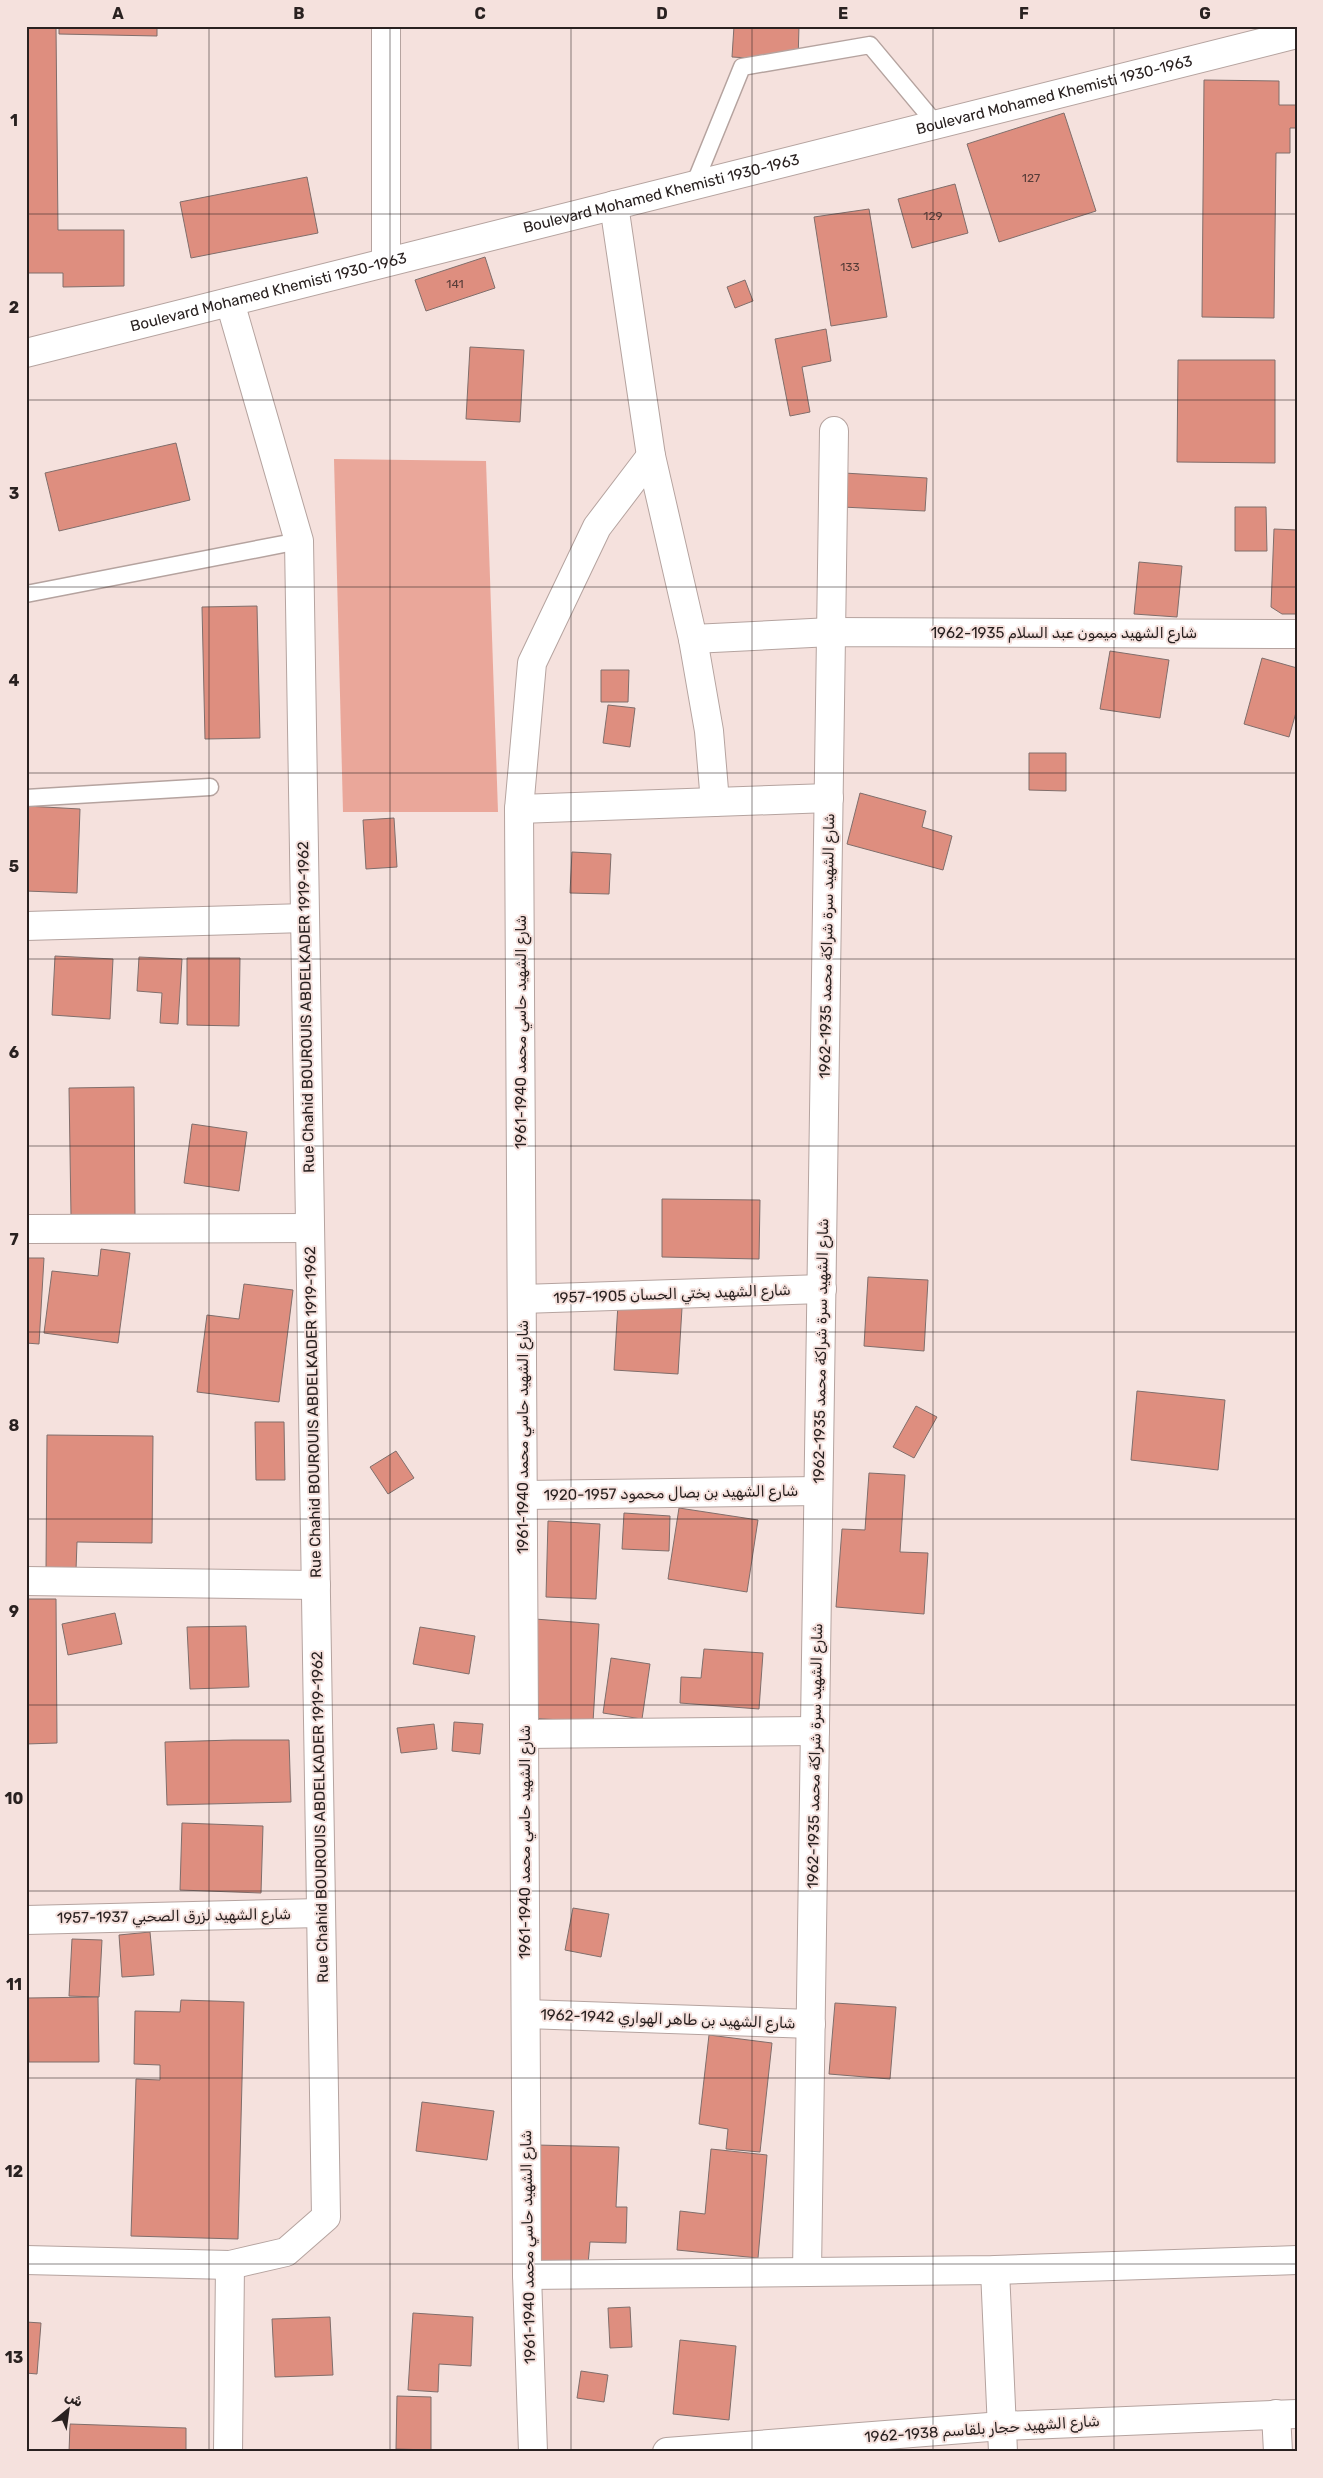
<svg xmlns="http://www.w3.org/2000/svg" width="1323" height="2478" font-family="Rubik,Vazirmatn,sans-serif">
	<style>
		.green { fill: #eaa79a }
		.building { fill: #de8e7f; stroke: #806e6b }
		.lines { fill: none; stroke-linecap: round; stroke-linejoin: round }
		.lane-casing { stroke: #b5a39f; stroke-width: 19 }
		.street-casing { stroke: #b5a39f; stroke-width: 30 }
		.secondary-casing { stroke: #b5a39f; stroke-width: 30 }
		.lane { stroke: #fff; stroke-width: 16 }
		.street { stroke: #fff; stroke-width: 28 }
		.secondary { stroke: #fff; stroke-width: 28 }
		.grid { fill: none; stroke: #292120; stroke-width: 1; stroke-opacity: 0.55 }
		.labels { text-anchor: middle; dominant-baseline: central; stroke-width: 4; stroke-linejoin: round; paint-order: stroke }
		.number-label { font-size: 12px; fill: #563c38 }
		.street-label { font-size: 15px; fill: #292120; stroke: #f5e1dd }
		.neatline { fill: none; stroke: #292120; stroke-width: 2 }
		.grid-label { font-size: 16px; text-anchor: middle; font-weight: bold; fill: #292120 }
	</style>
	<rect width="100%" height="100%" fill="#f5e1dd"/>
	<path class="green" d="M334,459L486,461L498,812H343Z"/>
	<g class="building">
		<path d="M26,26H56L58,230H124V286L63,287V273H26Z"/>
		<path d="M59,26H157V36L59,34Z"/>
		<path d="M734,26H799L798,61L732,57Z"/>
		<path d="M1204,80L1279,81V105H1297V128H1290V153H1276L1274,318L1202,317Z"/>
		<path d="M1064,113L1096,211L999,242L967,144Z"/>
		<path d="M307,177L318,233L191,258L180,202Z"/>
		<path d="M955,184L968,233L912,248L898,199Z"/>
		<path d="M869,209L887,317L831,326L814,217Z"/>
		<path d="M485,257L495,288L426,311L415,280Z"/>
		<path d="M745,280L753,301L735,308L727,287Z"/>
		<path d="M826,329L831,361L802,367L810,412L790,416L775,339Z"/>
		<path d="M470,347L524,350L520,422L466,419Z"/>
		<path d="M1178,360H1275V463L1177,462Z"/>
		<path d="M176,443L190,500L59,531L45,473Z"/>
		<path d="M844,473L927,478L925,511L842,507Z"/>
		<path d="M1235,507H1266L1267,551H1235Z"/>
		<path d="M1274,529L1297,530V614H1282L1271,607Z"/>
		<path d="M1139,562L1182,566L1177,617L1134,614Z"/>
		<path d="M257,606L260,738L205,739L202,607Z"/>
		<path d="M1110,651L1169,660L1160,718L1100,709Z"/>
		<path d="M1262,658L1297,668V709L1289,737L1244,724Z"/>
		<path d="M601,670H629L628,702H601Z"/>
		<path d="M608,705L635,708L630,747L603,743Z"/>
		<path d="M1029,753H1066V791L1029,790Z"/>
		<path d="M860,793L926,811L922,827L952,836L943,870L847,844Z"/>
		<path d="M26,806L80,809L77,893L26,891Z"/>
		<path d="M394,818L397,867L366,869L363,820Z"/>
		<path d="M572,852L611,854L609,894L570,893Z"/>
		<path d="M55,956L113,959L110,1019L52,1015Z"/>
		<path d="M139,957L182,959L178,1024L160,1023L162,993L137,991Z"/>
		<path d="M187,958H240L239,1026L187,1025Z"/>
		<path d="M134,1087L135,1216H71L69,1088Z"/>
		<path d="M192,1124L247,1132L239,1191L184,1183Z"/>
		<path d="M662,1199L760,1200L759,1259L662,1257Z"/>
		<path d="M101,1249L130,1253L118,1343L44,1333L52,1271L98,1276Z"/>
		<path d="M26,1258H44L39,1344L26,1343Z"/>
		<path d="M868,1277L928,1280L924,1351L864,1346Z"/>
		<path d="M244,1284L293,1290L279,1402L197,1392L207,1315L239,1319Z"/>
		<path d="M618,1304L682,1308L678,1374L614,1370Z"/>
		<path d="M1137,1391L1225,1400L1218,1470L1131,1460Z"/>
		<path d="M916,1406L937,1417L914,1458L893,1447Z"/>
		<path d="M255,1422H284L285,1480H256Z"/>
		<path d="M47,1435L153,1436L152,1543L77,1542L76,1570H46Z"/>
		<path d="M396,1451L414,1478L388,1494L370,1467Z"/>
		<path d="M869,1473L905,1475L900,1552L928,1553L924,1614L836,1607L842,1529L865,1530Z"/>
		<path d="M679,1508L758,1520L747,1592L668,1579Z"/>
		<path d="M624,1513L670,1516L669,1551L622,1549Z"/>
		<path d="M548,1521L600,1524L596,1599L546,1597Z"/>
		<path d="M26,1599H56L57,1743L26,1744Z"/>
		<path d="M115,1613L122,1644L68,1655L62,1624Z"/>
		<path d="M535,1619L599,1624L593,1722L529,1718Z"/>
		<path d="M246,1626L249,1687L190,1689L187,1627Z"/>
		<path d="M420,1627L475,1636L469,1674L413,1664Z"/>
		<path d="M704,1649L763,1653L759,1709L680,1703L681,1677L701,1678Z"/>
		<path d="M611,1658L650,1664L642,1719L603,1713Z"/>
		<path d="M454,1722L483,1724L480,1754L452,1751Z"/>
		<path d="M434,1724L437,1749L401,1753L397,1728Z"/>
		<path d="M233,1740H289L291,1802L167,1805L165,1742Z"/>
		<path d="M182,1823L263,1826L261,1893L180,1890Z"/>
		<path d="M573,1908L609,1914L601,1957L565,1950Z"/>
		<path d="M150,1932L154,1975L122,1977L119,1935Z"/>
		<path d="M72,1939L102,1940L99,1997L69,1996Z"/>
		<path d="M98,1997L99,2062H29L28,1998Z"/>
		<path d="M181,2000L244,2002L238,2239L131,2236L136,2079L160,2080V2065L134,2064L135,2011L180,2012Z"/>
		<path d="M835,2003L896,2007L890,2079L829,2074Z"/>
		<path d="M709,2035L772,2043L760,2152L726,2149L728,2129L699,2124Z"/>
		<path d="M422,2102L494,2111L487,2160L416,2151Z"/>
		<path d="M537,2145L619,2147L616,2207H627L626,2243L590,2242L588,2264L533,2261Z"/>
		<path d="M711,2149L767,2155L758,2258L677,2250L680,2211L705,2214Z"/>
		<path d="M630,2307L632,2347L610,2348L608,2308Z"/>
		<path d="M413,2313L473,2317L471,2366L439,2364L438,2392L408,2390Z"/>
		<path d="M330,2317L333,2375L275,2377L272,2319Z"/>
		<path d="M26,2322L41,2323L37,2374L26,2373Z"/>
		<path d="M680,2340L736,2346L729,2420L673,2414Z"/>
		<path d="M581,2371L608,2375L604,2402L577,2398Z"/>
		<path d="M397,2396L431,2397V2450L396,2449Z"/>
		<path d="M70,2424L186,2428V2452H69Z"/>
	</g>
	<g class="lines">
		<g class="lane-casing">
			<g id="lane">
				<path d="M694,185L742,67L870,45L936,124"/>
				<path d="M26,594L299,541"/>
				<path d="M26,798L210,787"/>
			</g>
		</g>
		<g class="street-casing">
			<g id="street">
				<path d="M614,205L651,456L693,639L831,632L1297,634"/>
				<path d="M386,262V26"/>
				<path d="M693,639L709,731L715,802"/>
				<path d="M519,809L829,798"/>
				<path d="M26,926L305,918"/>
				<path d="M26,1229L310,1228"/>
				<path d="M522,1299L822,1289"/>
				<path d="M524,1495L818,1491"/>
				<path d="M26,1581L316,1585"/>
				<path d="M525,1734L815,1731"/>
				<path d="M26,1920L321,1913"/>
				<path d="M526,2014L811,2024"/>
				<path d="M26,2260L230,2265L286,2252L326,2217L299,541L230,302"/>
				<path d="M995,2270L1003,2452"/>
				<path d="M807,2272L834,431"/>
				<path d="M527,2275L995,2270L1297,2260"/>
				<path d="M1276,2414L1278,2452"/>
				<path d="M228,2452L230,2265"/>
				<path d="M533,2452L527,2275L519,809L532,663L597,527L651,456"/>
				<path d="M667,2452L1002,2426L1297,2414"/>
			</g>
		</g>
		<g class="secondary-casing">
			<g id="secondary">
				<path id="s1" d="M26,353L1297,34"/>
			</g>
		</g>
		<use href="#lane" class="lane"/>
		<use href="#street" class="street"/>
		<use href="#secondary" class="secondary"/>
	</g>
	<path class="grid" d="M209,26V2452M390,26V2452M571,26V2452M752,26V2452M933,26V2452M1114,26V2452M26,214H1297M26,400H1297M26,587H1297M26,773H1297M26,959H1297M26,1146H1297M26,1332H1297M26,1519H1297M26,1705H1297M26,1891H1297M26,2078H1297M26,2264H1297"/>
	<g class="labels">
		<g class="number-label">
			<text x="1031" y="178">127</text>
			<text x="933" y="216">129</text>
			<text x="850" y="267">133</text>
			<text x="455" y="284">141</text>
		</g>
		<g class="street-label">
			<text stroke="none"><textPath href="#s1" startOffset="1060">Boulevard Mohamed Khemisti 1930-1963</textPath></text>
			<text stroke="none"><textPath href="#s1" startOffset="655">Boulevard Mohamed Khemisti 1930-1963</textPath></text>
			<text stroke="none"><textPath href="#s1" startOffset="250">Boulevard Mohamed Khemisti 1930-1963</textPath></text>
			<text x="1064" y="633">شارع الشهيد ميمون عبد السلام 1935-1962</text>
			<text transform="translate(827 946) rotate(-89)">شارع الشهيد سرة شراكة محمد 1935-1962</text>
			<text transform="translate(306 1007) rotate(-91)">Rue Chahid BOUROUIS ABDELKADER 1919-1962</text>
			<text transform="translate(521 1032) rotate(-90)">شارع الشهيد حاسي محمد 1940-1961</text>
			<text transform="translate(672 1294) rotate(-2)">شارع الشهيد بختي الحسان 1905-1957</text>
			<text transform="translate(821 1351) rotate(-89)">شارع الشهيد سرة شراكة محمد 1935-1962</text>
			<text transform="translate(313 1412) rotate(-91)">Rue Chahid BOUROUIS ABDELKADER 1919-1962</text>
			<text transform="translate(523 1437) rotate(-90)">شارع الشهيد حاسي محمد 1940-1961</text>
			<text transform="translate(671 1493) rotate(-1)">شارع الشهيد بن بصال محمود 1957-1920</text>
			<text transform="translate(815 1756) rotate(-89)">شارع الشهيد سرة شراكة محمد 1935-1962</text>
			<text transform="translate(320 1817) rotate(-91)">Rue Chahid BOUROUIS ABDELKADER 1919-1962</text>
			<text transform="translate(525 1842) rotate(-90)">شارع الشهيد حاسي محمد 1940-1961</text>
			<text transform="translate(174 1916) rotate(-1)">شارع الشهيد لزرق الصحبي 1937-1957</text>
			<text transform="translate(668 2019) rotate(2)">شارع الشهيد بن طاهر الهواري 1942-1962</text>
			<text transform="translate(528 2247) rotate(-91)">شارع الشهيد حاسي محمد 1940-1961</text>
			<text transform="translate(982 2429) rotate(-4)">شارع الشهيد حجار بلقاسم 1938-1962</text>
		</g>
	</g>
	<rect width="1323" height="2478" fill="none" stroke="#f5e1dd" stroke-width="55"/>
	<g transform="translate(68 2410) rotate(29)" stroke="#f5e1dd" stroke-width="4" paint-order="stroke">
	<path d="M0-4L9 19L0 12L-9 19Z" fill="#292120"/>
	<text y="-8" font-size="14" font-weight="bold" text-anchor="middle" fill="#292120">ش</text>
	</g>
	<rect x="28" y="28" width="1268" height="2422" class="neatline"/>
	<g class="grid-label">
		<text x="118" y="19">A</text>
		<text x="299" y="19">B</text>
		<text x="480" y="19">C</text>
		<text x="662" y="19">D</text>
		<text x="843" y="19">E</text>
		<text x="1024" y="19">F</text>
		<text x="1205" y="19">G</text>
		<text x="14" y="126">1</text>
		<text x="14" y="313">2</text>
		<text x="14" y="499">3</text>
		<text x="14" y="686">4</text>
		<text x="14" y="872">5</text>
		<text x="14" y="1058">6</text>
		<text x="14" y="1245">7</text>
		<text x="14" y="1431">8</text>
		<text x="14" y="1617">9</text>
		<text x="14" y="1804">10</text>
		<text x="14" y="1990">11</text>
		<text x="14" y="2177">12</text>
		<text x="14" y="2363">13</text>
	</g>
</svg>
